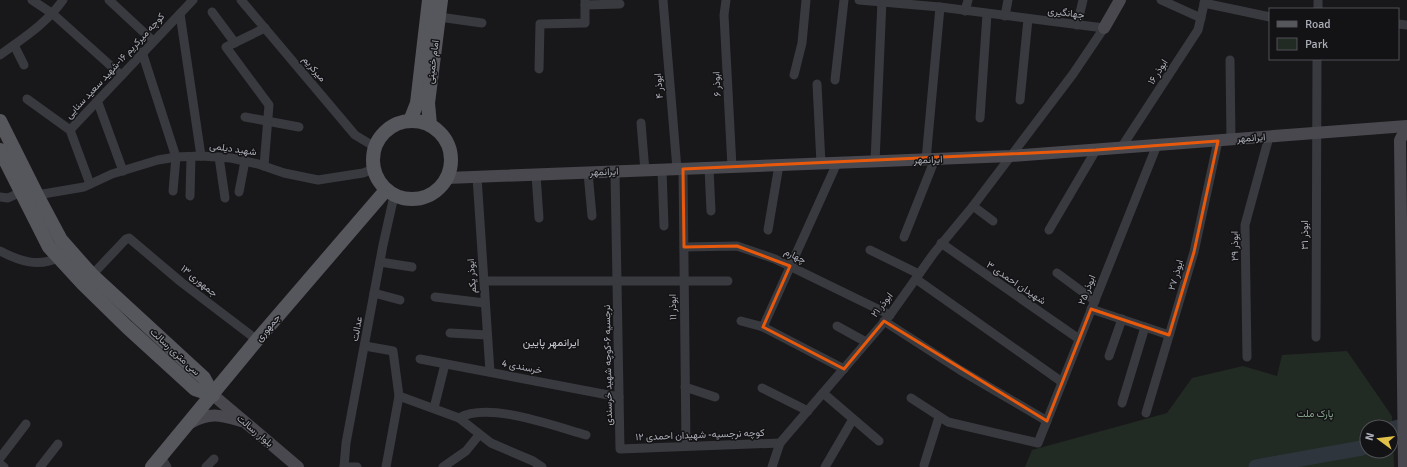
<svg xmlns="http://www.w3.org/2000/svg" width="1407" height="467" font-family="Signika,Vazirmatn,sans-serif">
	<style>
		.green { fill: #222a24; fill-rule: evenodd }
		.lines { fill: none; stroke-linecap: round; stroke-linejoin: round }
		.river { stroke: #2f353d; stroke-width: 15 }
		.street { stroke: #393a3f; stroke-width: 9 }
		.secondary { stroke: #48484e; stroke-width: 12 }
		.primary { stroke: #56565d; stroke-width: 14 }
		.marked { fill: none; stroke: #e8590c; stroke-width: 3; stroke-linejoin: round }
		.labels { text-anchor: middle; dominant-baseline: central; stroke-width: 3; stroke-linejoin: round; paint-order: stroke }
		.street-label { font-size: 10px; fill: #acaeb8; stroke: #131315 }
		.park-label { font-size: 10px; fill: #84a28a; stroke: #131315 }
		.neighbourhood-label { font-size: 11px; fill: #cccdd5; stroke: #131315 }
	</style>
	<rect width="100%" height="100%" fill="#18181a"/>
	<path class="green" d="M1347,351L1392,416L1394,467H1025L1032,450L1167,413L1192,378L1243,366L1277,376L1282,355ZM1367,427H1391V451H1367Z"/>
	<g class="lines">
		<g class="river">
			<path d="M1391,429L1407,425"/>
			<path d="M1256,467L1362,448L1367,445"/>
		</g>
		<g class="street">
			<path d="M32,0L53,14L121,75"/>
			<path d="M109,0L153,41"/>
			<path d="M241,0L355,135L375,147"/>
			<path d="M663,0L677,169"/>
			<path d="M726,0L724,15L732,167"/>
			<path d="M1161,0L1201,18"/>
			<path d="M1204,3L1270,17"/>
			<path d="M585,5L620,4"/>
			<path d="M1318,9V0"/>
			<path d="M965,11L968,0"/>
			<path d="M212,12L235,43"/>
			<path d="M180,14L201,156"/>
			<path d="M1005,16L1008,0"/>
			<path d="M439,17L482,23"/>
			<path d="M1398,24L1407,25"/>
			<path d="M1077,25L1083,0"/>
			<path d="M14,45L24,65"/>
			<path d="M142,52L176,157L173,191"/>
			<path d="M0,55C23,38 46,24 63,0"/>
			<path d="M1230,60L1231,140"/>
			<path d="M539,69L540,24L585,23V0"/>
			<path d="M794,75L802,43L806,0"/>
			<path d="M835,80L844,0"/>
			<path d="M817,84L821,164"/>
			<path d="M27,99L70,130L90,184"/>
			<path d="M97,100L123,171"/>
			<path d="M1020,100L1028,19"/>
			<path d="M245,117L299,127"/>
			<path d="M980,118L987,14"/>
			<path d="M641,123L645,171"/>
			<path d="M70,130L193,0"/>
			<path d="M1121,148L1198,30L1205,0"/>
			<path d="M219,157L225,198"/>
			<path d="M926,160L940,7"/>
			<path d="M875,162L882,0"/>
			<path d="M837,163L763,327L844,369"/>
			<path d="M264,166L269,105L226,47L265,28"/>
			<path d="M709,168L711,211"/>
			<path d="M683,169L686,446"/>
			<path d="M662,170L664,226"/>
			<path d="M615,172L620,449L780,443"/>
			<path d="M588,173L592,216"/>
			<path d="M536,175L539,218"/>
			<path d="M477,177L490,372"/>
			<path d="M239,192L245,161"/>
			<path d="M37,195L84,187L112,174L158,160L176,157L201,156L231,158L258,164L284,173L318,180L363,173L374,169"/>
			<path d="M190,196L191,157"/>
			<path d="M0,197L8,198L21,192"/>
			<path d="M973,206L993,221"/>
			<path d="M768,230L779,165"/>
			<path d="M1049,230L1096,150"/>
			<path d="M904,237L935,159"/>
			<path d="M941,243L1079,339"/>
			<path d="M684,247L737,246L775,259L890,315"/>
			<path d="M870,250L919,274"/>
			<path d="M0,251C19,261 39,268 59,257"/>
			<path d="M380,262L412,267"/>
			<path d="M1057,273L1095,301"/>
			<path d="M92,275L126,239L129,238L181,282L257,340"/>
			<path d="M916,279L1062,382"/>
			<path d="M484,281H728"/>
			<path d="M374,293L400,300"/>
			<path d="M435,297L485,303"/>
			<path d="M1091,309L1169,335"/>
			<path d="M741,321L763,327"/>
			<path d="M884,321L960,370L1047,421"/>
			<path d="M837,326L866,342"/>
			<path d="M450,333L487,335"/>
			<path d="M1316,337L1317,59"/>
			<path d="M365,346L393,351L399,396L386,467"/>
			<path d="M1109,356L1122,319"/>
			<path d="M1247,357L1245,225L1269,137"/>
			<path d="M420,359L619,397"/>
			<path d="M685,387L715,397"/>
			<path d="M762,388L808,411"/>
			<path d="M823,393L879,441"/>
			<path d="M399,396L459,418L491,443L533,461L542,467"/>
			<path d="M911,398L948,422L1038,443L1157,145"/>
			<path d="M1122,403L1145,327"/>
			<path d="M434,408L445,364"/>
			<path d="M1146,413L1194,252L1218,141"/>
			<path d="M459,418C488,401 554,426 586,435"/>
			<path d="M160,456L167,467"/>
			<path d="M0,458L26,424"/>
			<path d="M0,464L4,467"/>
			<path d="M924,465L939,417"/>
			<path d="M40,467L58,444"/>
			<path d="M206,467L214,459"/>
			<path d="M344,467L346,443L383,245L394,196"/>
			<path d="M344,467H357"/>
			<path d="M443,467L466,451L479,435"/>
			<path d="M772,467L780,443L890,315L934,253L973,206L1073,74L1104,28L940,7L859,0"/>
			<path d="M825,467L853,419"/>
		</g>
		<g class="secondary">
			<path d="M1104,28L1120,0"/>
			<path d="M447,178L1011,156L1407,126"/>
			<path d="M213,395L298,467"/>
			<path d="M190,423C210,412 220,415 241,421"/>
			<path d="M1404,467L1400,140L1407,127"/>
		</g>
		<g class="primary">
			<circle cx="412" cy="160" r="39"/>
			<path d="M0,121L37,195L61,240L92,275L204,378L213,395"/>
			<path d="M410,121L417,103L429,0"/>
			<path d="M430,125L428,103L441,0"/>
			<path d="M0,150L49,247L83,284L127,327L195,389L213,395"/>
			<path d="M152,467L257,340L386,190"/>
		</g>
	</g>
	<path class="marked" d="M1218,141L1194,252L1169,335L1091,309L1047,421L884,321L844,369L763,327L790,266L737,246L684,247L683,169L1096,150Z"/>
	<g class="labels">
		<g class="street-label">
			<text transform="translate(1066 13) rotate(7)">جهانگیری</text>
			<text transform="translate(433 62) rotate(-83)">امام خمینی</text>
			<text transform="translate(115 66) rotate(-47)">کوچه میرکریم ۱۶-شهید سعید سنایی</text>
			<text transform="translate(314 69) rotate(50)">میرکریم</text>
			<text transform="translate(1158 72) rotate(-57)">۱۶ ابوذر</text>
			<text transform="translate(717 84) rotate(-93)">ابوذر ۶</text>
			<text transform="translate(659 86) rotate(-95)">ابوذر ۴</text>
			<text transform="translate(1251 138) rotate(-4)">ایرانمهر</text>
			<text transform="translate(233 149) rotate(8)">شهید دیلمی</text>
			<text transform="translate(928 160) rotate(-2)">ایرانمهر</text>
			<text transform="translate(604 172) rotate(-2)">ایرانمهر</text>
			<text transform="translate(1305 235) rotate(-90)">ابوذر ۳۱</text>
			<text transform="translate(1235 246) rotate(-91)">ابوذر ۲۹</text>
			<text transform="translate(795 256) rotate(26)">چهارم</text>
			<text transform="translate(1176 275) rotate(-74)">ابوذر ۲۷</text>
			<text transform="translate(472 276) rotate(-94)">ابوذر یکم</text>
			<text transform="translate(199 281) rotate(39)">۱۳ جمهوری</text>
			<text transform="translate(1016 283) rotate(34)">شهیدان احمدی ۳</text>
			<text transform="translate(1087 290) rotate(-68)">ابوذر ۲۵</text>
			<text transform="translate(882 305) rotate(-52)">۲۱ ابوذر</text>
			<text transform="translate(673 307) rotate(-91)">ابوذر ۱۱</text>
			<text transform="translate(268 328) rotate(-50)">جمهوری</text>
			<text transform="translate(357 329) rotate(-80)">عدالت</text>
			<text transform="translate(175 352) rotate(43)">سی متری رسالت</text>
			<text transform="translate(608 365) rotate(-91)">نرجسیه ۶-کوچه شهید خرسندی</text>
			<text transform="translate(522 367) rotate(11)">خرسندی 4</text>
			<text transform="translate(255 431) rotate(40)">بلوار رسالت</text>
			<text transform="translate(700 435) rotate(-2)">کوچه نرجسیه- شهیدان احمدی ۱۲</text>
		</g>
		<g class="park-label">
			<text x="1315" y="414">پارک ملت</text>
		</g>
		<g class="neighbourhood-label">
			<text x="551" y="342">ایرانمهر پایین</text>
		</g>
	</g>
	<rect x="1269" y="8" width="130" height="52" fill="#131315" stroke="#505156"/>
	<rect x="1277" y="21" width="20" height="6" fill="#56565d" stroke="#505156"/>
	<text x="1305" y="28" font-size="12" fill="#acaeb8">Road</text>
	<rect x="1277" y="38" width="20" height="12" fill="#222a24" stroke="#505156"/>
	<text x="1305" y="48" font-size="12" fill="#acaeb8">Park</text>
	<g transform="translate(1379 439) rotate(285)"><circle r="19" fill="#131315" stroke="#505156"/>
	<path d="M0-3L7 15L0 10L-7 15Z" fill="#e2c148"/>
	<text y="-6" font-size="11" font-weight="bold" text-anchor="middle" fill="#acaeb8">N</text>
	</g>
</svg>
